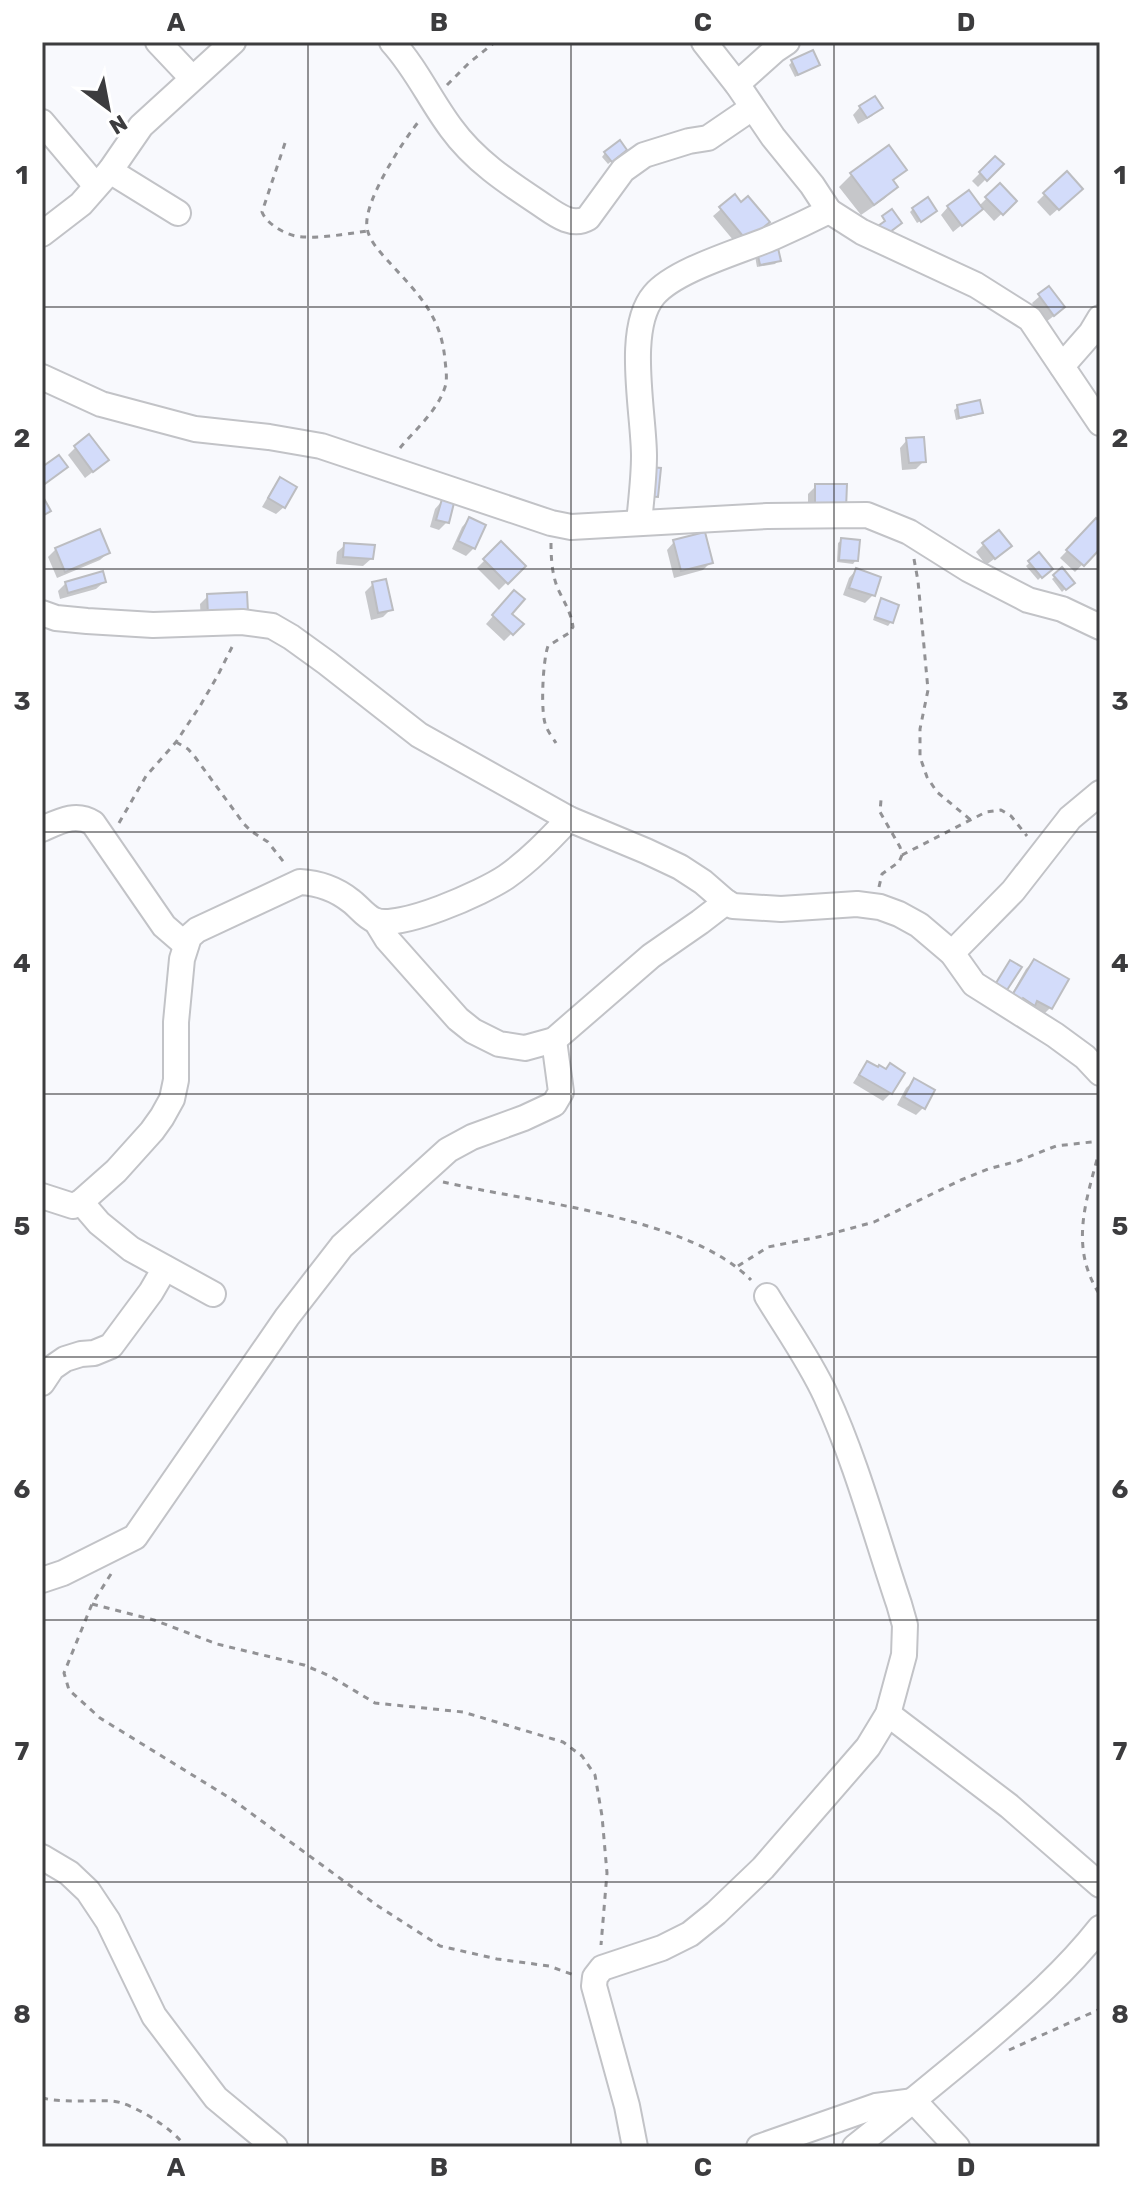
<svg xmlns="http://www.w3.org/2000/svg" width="1142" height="2189" font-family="Rubik,sans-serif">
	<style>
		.shadow { fill: #0003 }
		.building { fill: #d3dcfa; stroke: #bcbdc1; stroke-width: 2 }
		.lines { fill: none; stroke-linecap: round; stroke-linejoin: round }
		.minor-casing { stroke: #c2c3c7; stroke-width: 28 }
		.path { stroke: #929295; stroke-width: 3; stroke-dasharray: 6 6; stroke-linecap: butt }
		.minor { stroke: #fff; stroke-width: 24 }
		.grid { fill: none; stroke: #3c3c3e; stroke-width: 2; stroke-opacity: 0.55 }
		.neatline { fill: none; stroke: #3c3c3e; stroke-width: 3 }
		.grid-label { font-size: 26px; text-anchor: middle; font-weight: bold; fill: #3c3c3e }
	</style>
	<rect width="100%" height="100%" fill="#f8f9fd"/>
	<g class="shadow">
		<path d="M792,62L814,67L795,77L789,65Z"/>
		<path d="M860,107L880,108L872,116L858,124L853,115Z"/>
		<path d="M888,148L904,170L892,182L896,187L884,199L861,215L839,187L851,175Z"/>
		<path d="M605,153H622L608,164L602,157Z"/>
		<path d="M995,158L1001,164L978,187L972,181Z"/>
		<path d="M1000,185L1015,201L994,221L982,208L953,232L941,215L948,207L979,206Z"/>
		<path d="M1045,194L1073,196L1050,216L1037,202Z"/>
		<path d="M735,197L741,205L768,222L739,247L713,216Z"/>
		<path d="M913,209L932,214L917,223L910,212Z"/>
		<path d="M777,250L778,261L775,264L757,267L755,256Z"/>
		<path d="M1048,289L1055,315L1046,322L1032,303Z"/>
		<path d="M958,407L980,412L977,415L956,420L954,410Z"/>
		<path d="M907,440L924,461L916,469L902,470L900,448Z"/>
		<path d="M75,448L99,467L85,478L68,455Z"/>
		<path d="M280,480L284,507L276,514L262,507L273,488Z"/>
		<path d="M816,486H845L808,515V494Z"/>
		<path d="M442,501L447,522L439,530L430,527L435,509Z"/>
		<path d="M469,519L474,548L466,556L452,549L462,527Z"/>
		<path d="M1096,521L1100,525V546L1075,572L1060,558Z"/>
		<path d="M842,540L856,560L853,564L837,562L838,543Z"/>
		<path d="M674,542L711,562L703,570L674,578L667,550Z"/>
		<path d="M501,544L523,566L499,590L477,568Z"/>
		<path d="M984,544L1001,554L986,565L976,552Z"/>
		<path d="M345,545L371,559L363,566L336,564L337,552Z"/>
		<path d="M56,549L108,553L100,560L57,578L48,557Z"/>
		<path d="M1039,555L1050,568L1038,580L1026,566Z"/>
		<path d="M856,570L873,595L865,603L843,595L849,578Z"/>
		<path d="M1062,570L1072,582L1062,592L1052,579Z"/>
		<path d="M104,582L96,589L60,599L58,591L66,583Z"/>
		<path d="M373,584L391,609L383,617L371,620L365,592Z"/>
		<path d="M245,594L201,622L200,604L208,596Z"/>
		<path d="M507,600L510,614L521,624L504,641L486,624Z"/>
		<path d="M882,601L891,622L888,626L873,620L879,604Z"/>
		<path d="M1034,961L1066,980L1050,1008L1042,1016L1005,1006L1026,969Z"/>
		<path d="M868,1064L885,1071L891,1093L883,1101L853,1083L860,1072Z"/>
		<path d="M914,1081L923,1108L916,1115L897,1105L906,1088Z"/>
	</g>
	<g class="building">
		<path d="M813,50L820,65L798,75L791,60Z"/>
		<path d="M875,96L883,108L867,118L859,106Z"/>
		<path d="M620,140L627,150L612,162L604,152Z"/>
		<path d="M889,145L907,170L893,180L898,187L874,205L850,173Z"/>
		<path d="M995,156L1004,164L987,181L979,172Z"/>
		<path d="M1067,171L1083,189L1059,210L1043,193Z"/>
		<path d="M1000,183L1017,201L1003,215L985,197Z"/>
		<path d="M969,190L983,209L962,226L947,206Z"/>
		<path d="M735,194L741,202L748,196L770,222L747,241L719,207Z"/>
		<path d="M928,197L937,211L921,222L912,208Z"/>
		<path d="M892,209L902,223L882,238L875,228L885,221L882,216Z"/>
		<path d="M778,248L781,261L760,265L757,251Z"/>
		<path d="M1049,286L1065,307L1054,316L1038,294Z"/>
		<path d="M980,400L983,413L959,418L957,405Z"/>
		<path d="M89,434L109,460L93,472L74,446Z"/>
		<path d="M924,437L926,462L909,463L906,438Z"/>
		<path d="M59,455L68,467L42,486V467Z"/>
		<path d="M649,467L661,468L658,497L647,496Z"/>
		<path d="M280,477L297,487L285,508L268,498Z"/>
		<path d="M815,484H847L846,509L815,508Z"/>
		<path d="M42,495L51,511L42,516Z"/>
		<path d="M442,499L454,503L449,523L436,520Z"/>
		<path d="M469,517L486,525L475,549L458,541Z"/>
		<path d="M1096,518L1100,522V549L1084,566L1066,550Z"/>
		<path d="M100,529L110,553L65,572L55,548Z"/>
		<path d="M999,530L1012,546L995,559L982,543Z"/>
		<path d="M705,532L713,563L681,571L673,540Z"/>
		<path d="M841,538L860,540L858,561L839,560Z"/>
		<path d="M501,541L526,566L508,584L483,559Z"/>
		<path d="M344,543L375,545L373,559L343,557Z"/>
		<path d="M1039,552L1053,569L1042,578L1028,561Z"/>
		<path d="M1062,567L1075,583L1066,590L1053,575Z"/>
		<path d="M856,568L881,577L875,596L849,588Z"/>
		<path d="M103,571L106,582L68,593L65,582Z"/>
		<path d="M386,579L393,610L378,613L372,582Z"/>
		<path d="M514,590L525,599L512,614L524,624L513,635L492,615Z"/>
		<path d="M247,592L248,612L208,615L207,594Z"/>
		<path d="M881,598L899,605L893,623L875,617Z"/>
		<path d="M1034,959L1069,979L1052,1009L1037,1001L1035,1006L1023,998L1020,1002L1011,997Z"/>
		<path d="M1010,960L1022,967L1007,990L996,983Z"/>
		<path d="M867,1061L878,1067L879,1065L886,1069L890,1063L905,1073L892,1094L859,1075Z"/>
		<path d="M914,1078L935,1090L925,1109L904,1097Z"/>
	</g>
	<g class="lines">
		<g class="minor-casing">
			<g id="minor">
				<path d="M158,42L192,78"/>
				<path d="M392,42C416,68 430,100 451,128C474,160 507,182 539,203C554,213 571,228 588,218L623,170L644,155L689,141L708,138L752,108"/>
				<path d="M704,42L737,84L773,137L812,185L829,211L862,232L976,285L1030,319L1100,423"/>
				<path d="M737,84L775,50L787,42"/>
				<path d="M42,122L96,186"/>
				<path d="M110,171L178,213"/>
				<path d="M42,234L81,204L110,171L141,126L233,42"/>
				<path d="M1062,366L1091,333L1100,318"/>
				<path d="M42,377L101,404L195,429L269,437L321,446L551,523L571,527L767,516L867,515L909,532L968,569L1028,600L1062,609L1100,627"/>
				<path d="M639,523C641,501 644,478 644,456C644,413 625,329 654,295C676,269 742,251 774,237C792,229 811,220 829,211"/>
				<path d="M42,613L56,618L87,621L153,625L242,622L272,626L291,637L327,663L419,735L569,819L646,851L680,867L703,882L726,902L733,906L781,909L857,904L880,907L899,914L919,925L952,953L974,984L1055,1035L1085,1057L1100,1073"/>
				<path d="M42,829C60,821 76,812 93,823L164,926L186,945"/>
				<path d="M376,921L387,939L458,1019L473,1031L499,1044L525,1048L554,1040L651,956L700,922L726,902"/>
				<path d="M952,953L1013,891L1070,818L1100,793"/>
				<path d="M42,1196L73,1206L81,1202L116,1171L152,1131L162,1117L172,1099L176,1080V1022L182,959L189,937L197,930L300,882C319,883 336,889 351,901C359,907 365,916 374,920C398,931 484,892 506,877C530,860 549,840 569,819"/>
				<path d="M81,1202L99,1223L131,1249L213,1294"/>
				<path d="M42,1383L52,1368L65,1359L81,1354L94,1353L111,1346L151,1292L165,1268"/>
				<path d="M42,1580L63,1573L135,1537L287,1317L342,1246L448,1150L472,1137L524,1118L554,1104L561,1092L554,1040"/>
				<path d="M888,1714L1009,1806L1100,1885"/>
				<path d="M42,1857L69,1873L88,1891L108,1921L154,2016L216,2098L275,2147"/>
				<path d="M635,2147L627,2106L594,1986L595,1977L602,1968L662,1948L690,1934L716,1913L763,1868L868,1747L888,1714L904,1655L905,1625L899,1604C876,1536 856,1461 826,1396C810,1361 787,1329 767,1296"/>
				<path d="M759,2147L876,2106L914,2101L957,2147"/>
				<path d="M855,2147C899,2112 942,2077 985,2041C1026,2006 1066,1971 1100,1928"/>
			</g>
		</g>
		<g class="path">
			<path d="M447,85L469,63L495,42"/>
			<path d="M285,143L262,212C267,225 289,237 303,237C324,238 346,234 367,231"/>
			<path d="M400,448C414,431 436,412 444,390C448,381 446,370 445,360C441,315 418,294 389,262C381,253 368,240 367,227C363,202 404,139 420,120"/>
			<path d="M551,543C551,558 552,575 558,589C564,602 571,612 573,627L569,633L548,646C543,659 540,713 546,726C548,732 553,738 556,743"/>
			<path d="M914,559L918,581L928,690L920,729V757L927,777L937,792L972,821"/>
			<path d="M176,742L188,749L195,757L244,824L251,831L268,842L286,865"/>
			<path d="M119,823L146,776L176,742L200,706L218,675L233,645"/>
			<path d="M902,855L986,812L1001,810L1011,816L1027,836"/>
			<path d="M879,887L882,874L899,862L902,855L900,847L880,812L881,800"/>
			<path d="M1100,1148C1087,1199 1068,1246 1100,1295"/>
			<path d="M443,1182C529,1202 690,1217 751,1280"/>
			<path d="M738,1266L768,1247L823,1236L874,1222L961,1180L988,1169L1018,1161L1056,1146L1100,1141"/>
			<path d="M111,1574L92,1604L64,1673L69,1690L100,1718L233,1800L378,1906L440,1946L497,1959L549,1966L574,1975"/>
			<path d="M92,1604L154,1620L217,1644L304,1665L330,1676L375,1703L463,1712L563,1742L582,1756L595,1775L602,1816L607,1873L601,1945"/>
			<path d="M1009,2050L1100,2009"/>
			<path d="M42,2098C65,2103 88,2100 112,2101C131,2102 176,2130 185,2147"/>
		</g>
		<use href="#minor" class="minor"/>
	</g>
	<path class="grid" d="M308,42V2147M571,42V2147M834,42V2147M42,307H1100M42,569H1100M42,832H1100M42,1094H1100M42,1357H1100M42,1620H1100M42,1882H1100"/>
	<rect width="1142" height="2189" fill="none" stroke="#ffffff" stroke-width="88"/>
	<g transform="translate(108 108) rotate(148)" stroke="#ffffff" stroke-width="6" paint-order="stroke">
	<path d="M0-6L14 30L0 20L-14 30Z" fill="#3c3c3e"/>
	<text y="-12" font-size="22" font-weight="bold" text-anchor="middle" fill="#3c3c3e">N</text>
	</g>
	<rect x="44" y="44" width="1054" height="2101" class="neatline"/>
	<g class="grid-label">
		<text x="176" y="31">A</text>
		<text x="439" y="31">B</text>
		<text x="703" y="31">C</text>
		<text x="966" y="31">D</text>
		<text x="22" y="184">1</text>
		<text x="1120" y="184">1</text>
		<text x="22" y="447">2</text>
		<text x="1120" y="447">2</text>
		<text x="22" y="710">3</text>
		<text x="1120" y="710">3</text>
		<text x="22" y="972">4</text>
		<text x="1120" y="972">4</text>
		<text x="22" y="1235">5</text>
		<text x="1120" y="1235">5</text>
		<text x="22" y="1498">6</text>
		<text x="1120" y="1498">6</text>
		<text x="22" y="1760">7</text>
		<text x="1120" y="1760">7</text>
		<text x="22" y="2023">8</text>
		<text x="1120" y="2023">8</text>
		<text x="176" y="2176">A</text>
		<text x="439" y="2176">B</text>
		<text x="703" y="2176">C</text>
		<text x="966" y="2176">D</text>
	</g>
</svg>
